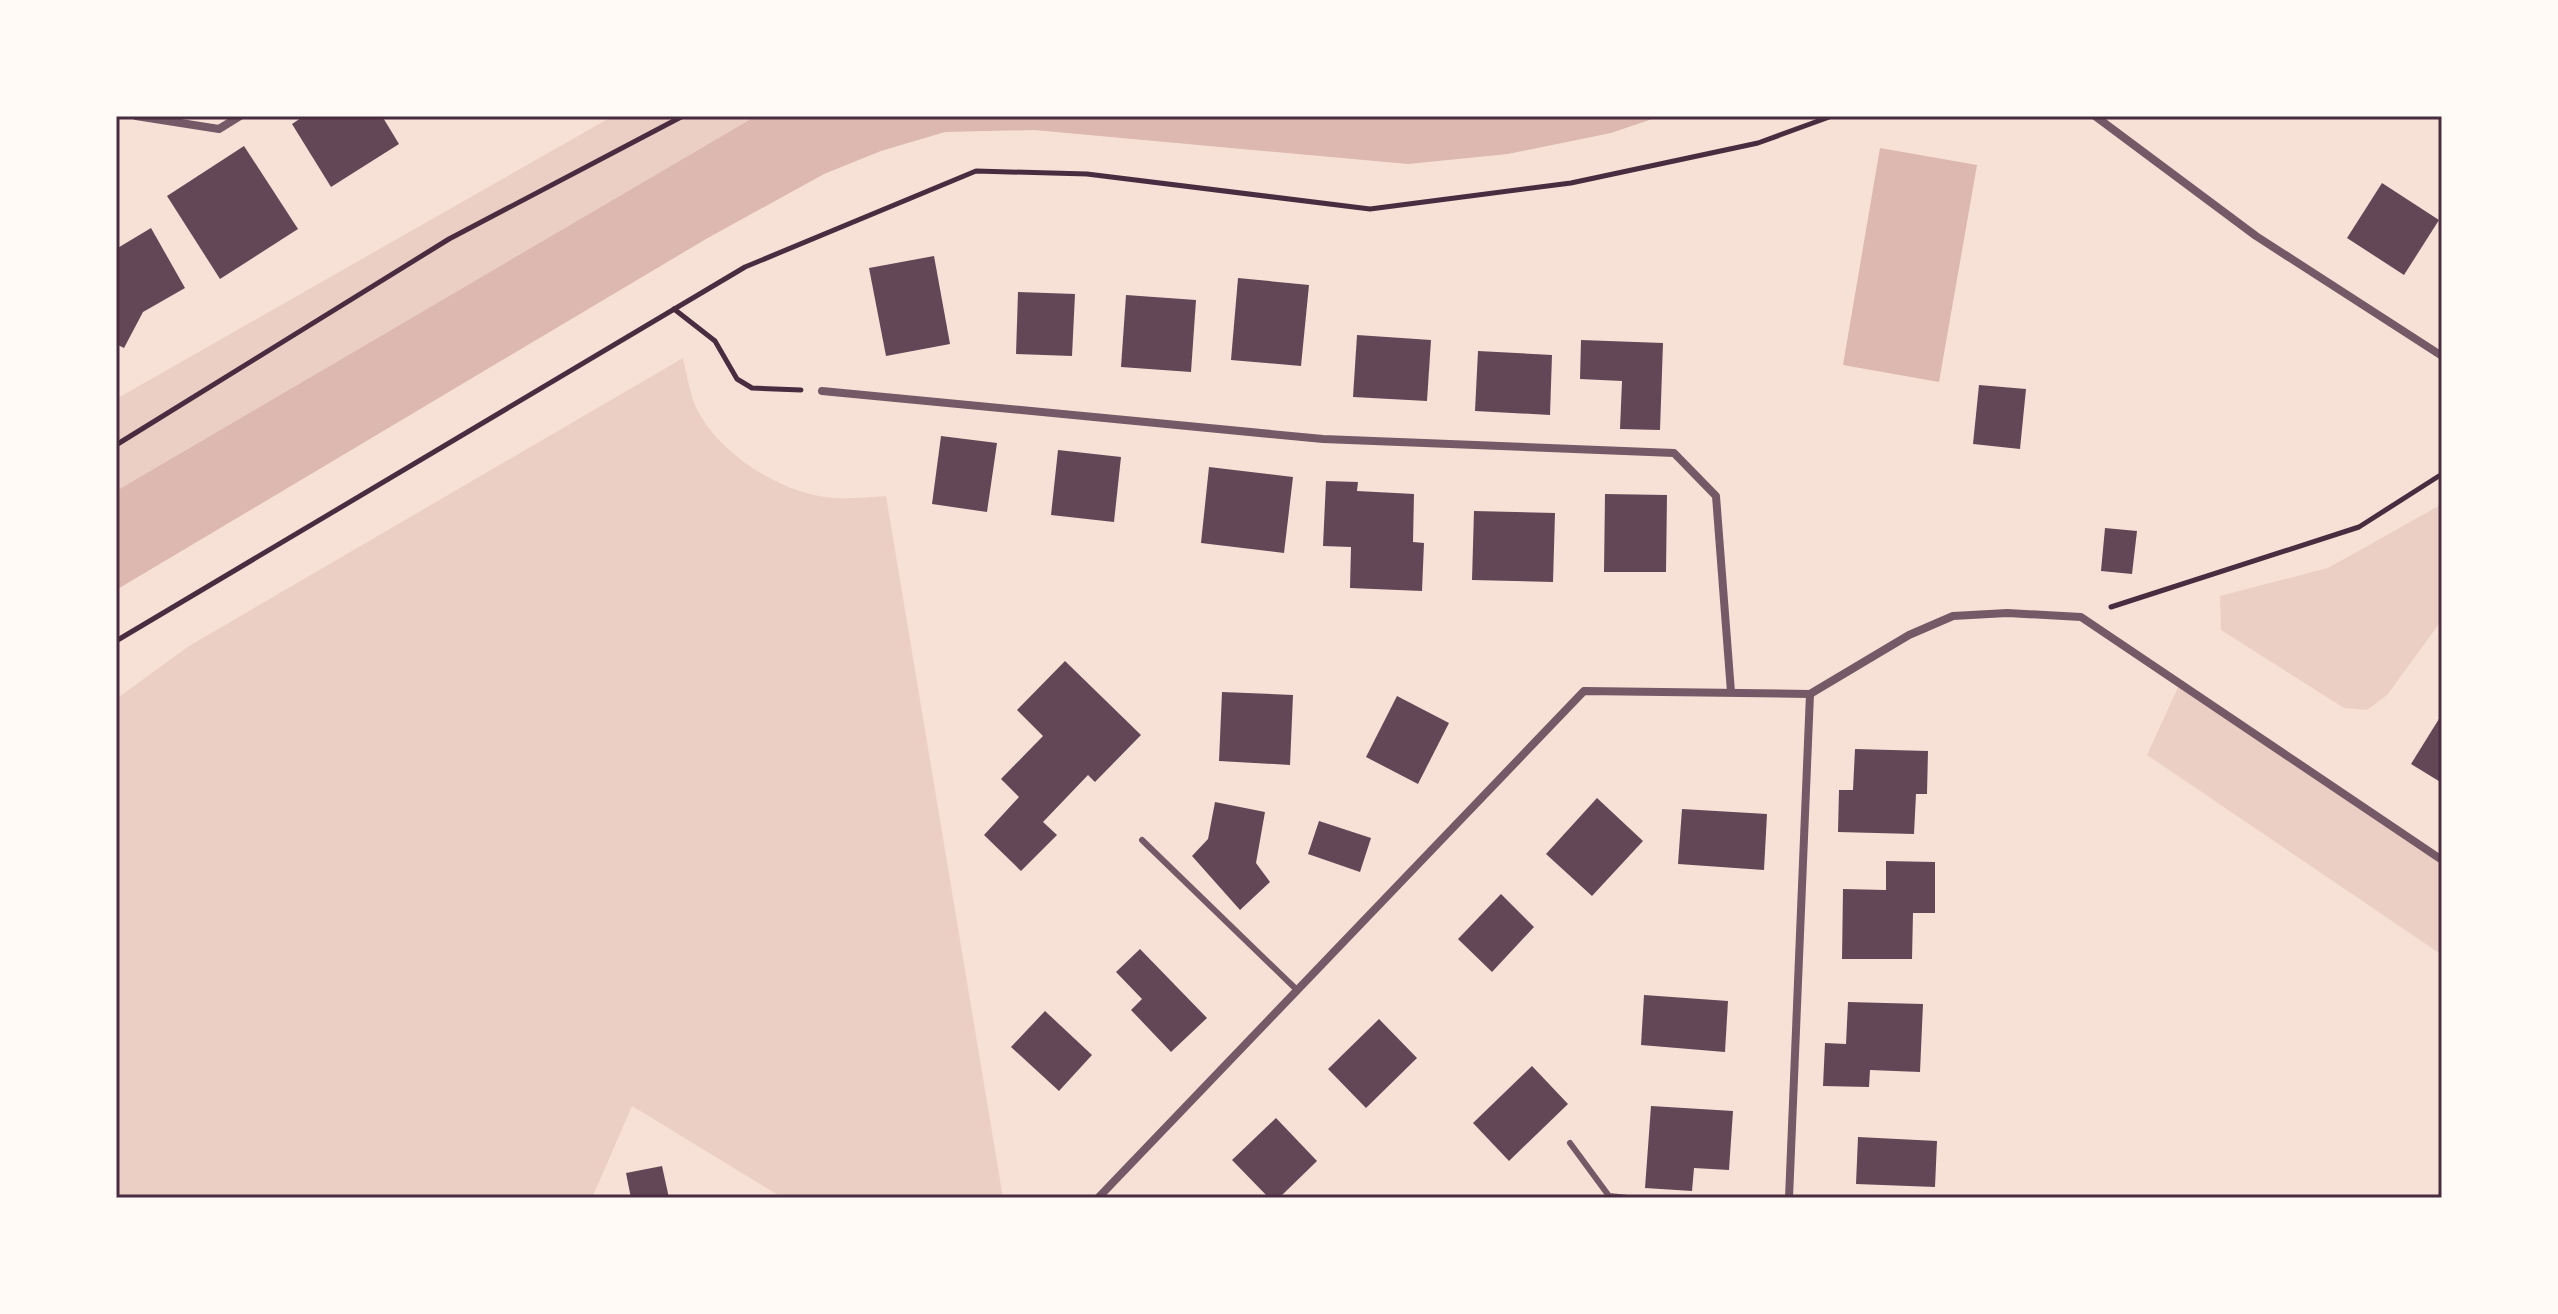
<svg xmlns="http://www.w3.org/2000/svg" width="2558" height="1314" font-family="Overpass,sans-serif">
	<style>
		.green { fill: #ebcfc5 }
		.water { fill: #dcb8b0 }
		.building { fill: #644757 }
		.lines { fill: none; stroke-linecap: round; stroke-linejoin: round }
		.path { stroke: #4a2c40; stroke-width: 5 }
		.service { stroke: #755966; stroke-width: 6 }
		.minor { stroke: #755966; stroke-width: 8 }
		.neatline { fill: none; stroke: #4a2c40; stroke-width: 3 }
	</style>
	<rect width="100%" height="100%" fill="#f7e1d7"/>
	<g class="green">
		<path d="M613,116H756L116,491V399Z"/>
		<path d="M683,358C686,372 689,387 693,400C712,451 783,496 836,498C852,499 869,497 886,496L1003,1198H783L632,1106L592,1198H116V699L189,646Z"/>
		<path d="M2442,504V620L2387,695L2367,710L2344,708L2221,630L2220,596L2328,568Z"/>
		<path d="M2180,683L2442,860V955L2147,755Z"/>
	</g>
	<g class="water">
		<path d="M756,116H1661L1611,133L1508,154L1408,164L1034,130L945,132L881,151L824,174L706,239L116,590V491Z"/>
		<path d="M1880,148L1977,165L1939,382L1843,365Z"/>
	</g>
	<g class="building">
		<path d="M304,116H382L399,144L331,187L292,124Z"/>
		<path d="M244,146L298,229L220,279L167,196Z"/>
		<path d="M2382,183L2439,220L2404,275L2347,238Z"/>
		<path d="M151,228L185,288L143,312L124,348L116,344V249Z"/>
		<path d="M934,256L950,344L886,356L869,268Z"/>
		<path d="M1238,278L1309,285L1301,366L1231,360Z"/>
		<path d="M1018,292L1075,294L1072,356L1016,354Z"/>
		<path d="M1126,295L1196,300L1191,372L1121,367Z"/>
		<path d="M1357,335L1431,340L1427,401L1353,397Z"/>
		<path d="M1581,340L1663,343L1660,430L1620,429L1622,381L1580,379Z"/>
		<path d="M1478,351L1552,355L1550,415L1475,411Z"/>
		<path d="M1979,385L2026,389L2020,449L1973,444Z"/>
		<path d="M941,436L997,443L987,512L932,504Z"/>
		<path d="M1058,450L1121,457L1114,522L1051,515Z"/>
		<path d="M1209,467L1293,477L1284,553L1201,543Z"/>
		<path d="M1326,481L1358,482L1357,491L1414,494L1413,542L1424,543L1422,591L1350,588L1351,547L1323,546Z"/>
		<path d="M1605,494L1667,495L1666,572H1604Z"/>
		<path d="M1474,511L1555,513L1553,582L1472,580Z"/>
		<path d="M2105,528L2137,531L2132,574L2101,571Z"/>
		<path d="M1065,661L1141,735L1095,782L1088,775L1043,822L1057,835L1021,871L984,835L1019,797L1001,779L1043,736L1017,710Z"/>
		<path d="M1222,692L1293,695L1290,765L1219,761Z"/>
		<path d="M1397,696L1449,723L1418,784L1366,757Z"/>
		<path d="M2442,714V783L2411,764Z"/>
		<path d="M1855,749L1928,751L1927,794H1916L1914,834L1838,832L1839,790H1853Z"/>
		<path d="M1597,798L1643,841L1592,896L1546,854Z"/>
		<path d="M1215,802L1265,812L1256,863L1270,882L1240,910L1192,856L1208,839Z"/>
		<path d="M1682,809L1767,814L1764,870L1678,864Z"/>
		<path d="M1319,821L1371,838L1360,872L1308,854Z"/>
		<path d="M1886,861L1935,862V913H1913L1912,959H1842L1843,889L1886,890Z"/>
		<path d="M1501,894L1534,927L1492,972L1458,939Z"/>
		<path d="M1140,949L1207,1018L1171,1052L1131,1010L1142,999L1116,972Z"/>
		<path d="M1644,995L1728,1001L1725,1052L1641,1045Z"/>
		<path d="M1848,1002L1923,1004L1920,1072L1870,1070L1869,1087L1823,1086L1825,1043L1846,1044Z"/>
		<path d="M1045,1011L1092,1055L1059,1091L1011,1047Z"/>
		<path d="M1379,1019L1417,1058L1366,1108L1328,1069Z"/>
		<path d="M1532,1066L1568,1104L1509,1161L1473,1123Z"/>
		<path d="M1651,1106L1733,1111L1729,1170L1694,1168L1692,1191L1645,1188Z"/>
		<path d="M1276,1118L1317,1161L1279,1198H1269L1232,1160Z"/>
		<path d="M1858,1137L1937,1141L1935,1187L1856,1184Z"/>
		<path d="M662,1166L669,1198H631L626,1173Z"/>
	</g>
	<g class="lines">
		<g class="path">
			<path d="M674,309L715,341L737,379L752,388L801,390"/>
			<path d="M116,445L449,239L683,116"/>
			<path d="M2111,607L2359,527L2442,474"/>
			<path d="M116,641L745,267L976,171L1087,174L1370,209L1571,183L1758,143L1832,116"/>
		</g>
		<g class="service">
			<path d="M1142,840L1297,990"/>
			<path d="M1570,1143L1609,1196L1628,1198"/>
		</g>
		<g class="minor">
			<path d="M136,116L219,129L240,116"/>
			<path d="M2095,116L2256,236L2442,356"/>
			<path d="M822,391L1323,439L1674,453L1716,496L1731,692"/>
			<path d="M1098,1198L1584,691L1810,694L1909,635L1953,616L2007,613L2081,617L2442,860"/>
			<path d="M1789,1198L1810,694"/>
		</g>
	</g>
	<rect width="2558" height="1314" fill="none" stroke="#fffaf5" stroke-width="236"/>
	<rect x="118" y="118" width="2322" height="1078" class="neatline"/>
</svg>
